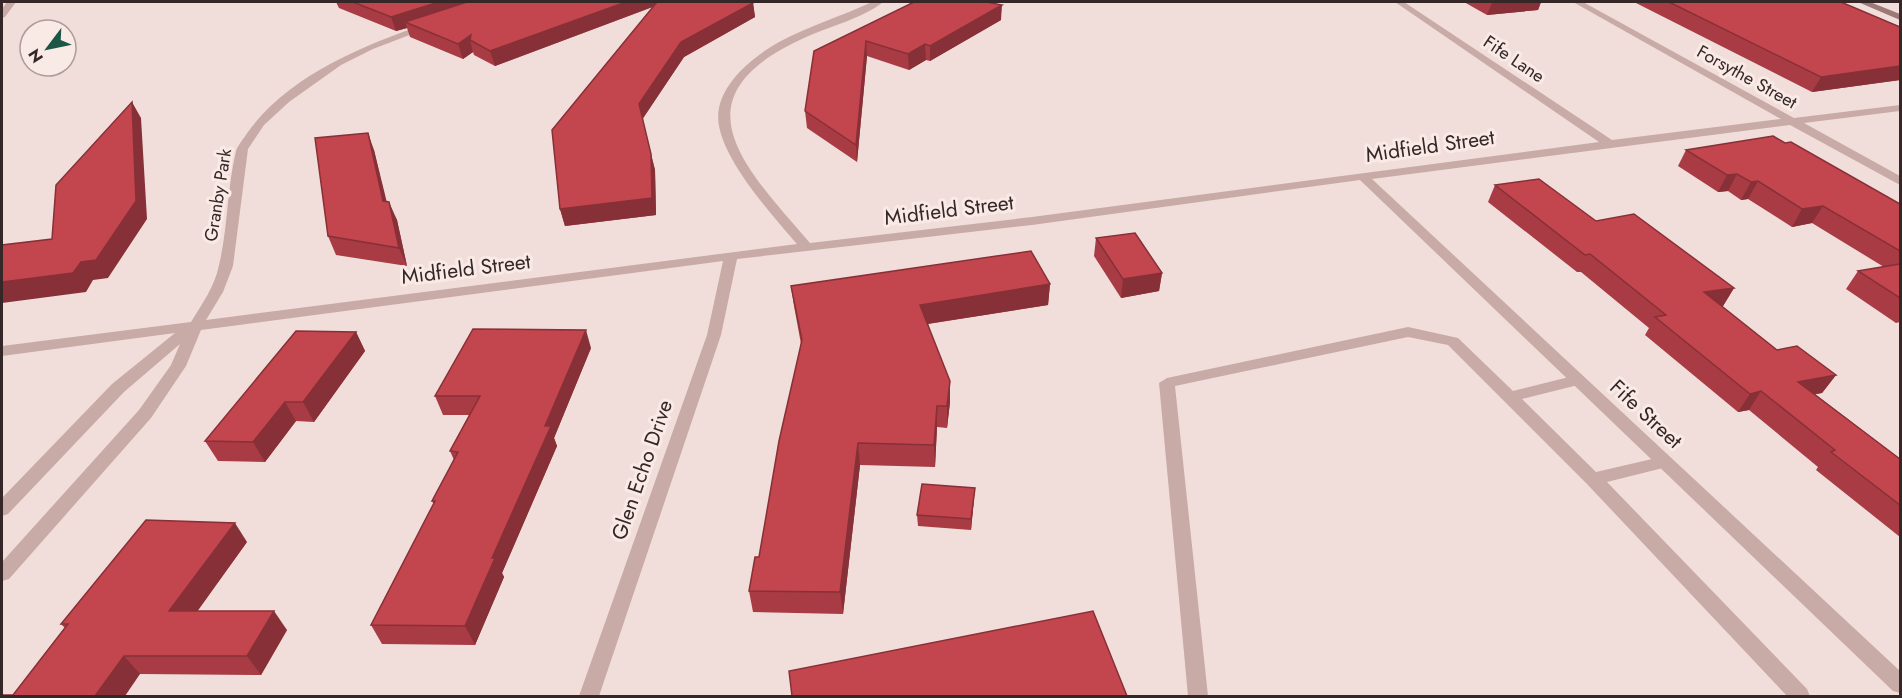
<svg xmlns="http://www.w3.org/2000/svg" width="1902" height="698" font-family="Jost,sans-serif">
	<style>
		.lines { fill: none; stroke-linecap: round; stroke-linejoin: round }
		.lane { fill: #c8aba6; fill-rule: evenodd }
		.street { fill: #c8aba6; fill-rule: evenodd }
		.secondary { fill: #9c7977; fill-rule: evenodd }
		.wall { fill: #a83b43 }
		.shaded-wall { fill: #883037 }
		.building { fill: #c3454e; stroke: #883037; stroke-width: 1.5 }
		.labels { text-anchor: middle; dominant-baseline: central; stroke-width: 6; stroke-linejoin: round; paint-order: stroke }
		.far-street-label { font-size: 18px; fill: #352727; stroke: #f9eae6 }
		.street-label { font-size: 21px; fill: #352727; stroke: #f9eae6 }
	</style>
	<rect width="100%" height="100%" fill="#f1deda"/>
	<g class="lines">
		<path class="lane" d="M1408,327L1458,338L1513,391L1577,375L1582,376L1585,380L1582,384L1522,399L1596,472L1665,456L1671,458L1673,462L1671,466L1607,482L1807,689L1810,696H1787L1587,484L1448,345L1408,337L1175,386L1208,696H1188L1159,383L1167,378Z"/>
		<g class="street">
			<path d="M7,2H16L5,17L2,18V9Z"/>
			<path d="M872,2H883C864,18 827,27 804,38C672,98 745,167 810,243L1032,217L1599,142L1395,2H1404L1612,140L1781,119L1573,2H1583L1794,118L1900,105V111L1804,123L1900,176V185L1790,125L1372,179L1900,671V693L1893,691L1360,180L1032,225L737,259L721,335L599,696H579L707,335L723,261L201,330L186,366L151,418L9,579L2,581V562L139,410L171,365L180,344L124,392L8,514L2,516V498L112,384L175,333L2,356V346L191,322C202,304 215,286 219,265C228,228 227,188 236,151C238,145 244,138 248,132C288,76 362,46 425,24L433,26L373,49L341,65L289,102L264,125L248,149L233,266L223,292L206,320L797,244C772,215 726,164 719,126C712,89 751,58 779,42C809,26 842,16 872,2Z"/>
		</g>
		<path class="secondary" d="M1858,2H1870L1900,14V20Z"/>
	</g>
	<g class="wall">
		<path d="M336,2H750L753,3L755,17L684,57L642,119L655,170L656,215L565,226L560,209L652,7L495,66L474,55L473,52L463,59L410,37L407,28L396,31L339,8Z"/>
		<path d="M914,2L1001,20L930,61L926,60L909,70L867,56L857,162L807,128L805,111L814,51Z"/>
		<path d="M1464,2H1541L1538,10L1487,15Z"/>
		<path d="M1634,2H1841L1900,27V80L1812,92Z"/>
		<path d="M374,150L386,202L397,220L407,266L336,255L328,236Z"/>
		<path d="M1686,150L1900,204V322L1896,323L1846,289L1858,271L1884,267L1812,223L1792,227L1748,199L1741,200L1728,191L1718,192L1678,166Z"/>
		<path d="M1495,185L1596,221L1734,288L1723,306H1721L1777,350L1836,375L1822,393L1815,394L1900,459V537L1816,470L1818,467L1749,410L1738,412L1645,335L1649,328L1581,272H1577L1488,202Z"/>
		<path d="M1096,238L1162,273L1159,291L1121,298L1094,256Z"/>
		<path d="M1050,284L1048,305L928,324L950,402L947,428L937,427L935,467L860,465L843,614L753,612L749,591L759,557L801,344L794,306L791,286Z"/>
		<path d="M356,332L365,351L314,422L296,421L265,462L218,461L205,441Z"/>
		<path d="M591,348L554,438L557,446L502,573L504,577L475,645L382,644L371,625L434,505L432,501L454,460L450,451L469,415H443L435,396Z"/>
		<path d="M974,498L971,530L918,526L917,515Z"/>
		<path d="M247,542L197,611L287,630L261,675L140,674L13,695L65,628L61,624Z"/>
	</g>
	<g class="shaded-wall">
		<path d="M439,2H486L405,22L407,28L396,31L391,17Z"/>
		<path d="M626,2H666L495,66L490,51Z"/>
		<path d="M1504,2H1541L1538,10L1487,15L1492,3Z"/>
		<path d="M753,3L755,17L684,57L642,120L639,104L681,42Z"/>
		<path d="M1002,5L1001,20L930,61V46Z"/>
		<path d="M471,35L470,40L473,52L463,59L458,44Z"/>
		<path d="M866,41L867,56L857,162L856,145Z"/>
		<path d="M925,44L926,60L909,70L908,54Z"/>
		<path d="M1900,66V80L1812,92L1821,77Z"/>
		<path d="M132,102L141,118L147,219L108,278L93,280L86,292L2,303V282L81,262Z"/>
		<path d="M368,133L374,150L391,219L383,201Z"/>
		<path d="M651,154L655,170L656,215L565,226L560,209Z"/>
		<path d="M1737,174L1728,191L1718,192L1727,175Z"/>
		<path d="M1758,181L1748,199L1741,200L1751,182Z"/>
		<path d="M389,202L397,220L407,266L399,248Z"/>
		<path d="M1823,206L1812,223L1792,227L1802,209Z"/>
		<path d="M1162,273L1159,291L1121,298L1123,279Z"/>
		<path d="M1050,284L1048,305L920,325V305Z"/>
		<path d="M1734,288L1723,306L1693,310L1704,292Z"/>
		<path d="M586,330L591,348L554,438L557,446L502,573L504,577L475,645L465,626L492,558L545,426Z"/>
		<path d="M356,332L365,351L314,422L303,402Z"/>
		<path d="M1836,375L1822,393L1785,400L1798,382Z"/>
		<path d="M950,381V402L947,428V406Z"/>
		<path d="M1761,391L1749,410L1738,412L1750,394Z"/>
		<path d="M285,402L296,421L265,462L253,442Z"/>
		<path d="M937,406V427L935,467L934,445Z"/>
		<path d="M858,443L860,465L843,614L840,592Z"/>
		<path d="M975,488L974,498L971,530V519Z"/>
		<path d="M235,523L247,542L184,630L169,611Z"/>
		<path d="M274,611L287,630L261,675L247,656Z"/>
		<path d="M124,656L140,674L125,696H95Z"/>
	</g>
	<g class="building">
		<path d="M353,2H439L391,17Z"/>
		<path d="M467,2H626L490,51L470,40L471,35L458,44L405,22Z"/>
		<path d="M657,2H750L753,3L681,42L639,104L651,154L652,198L560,209L552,130Z"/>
		<path d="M914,2H987L1002,5L930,46L925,44L908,54L866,41L856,145L805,111L814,51Z"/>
		<path d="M1669,2H1841L1900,27V66L1821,77Z"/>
		<path d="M132,102L136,201L96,260L81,262L73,273L2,282V245L52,239L56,185Z"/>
		<path d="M368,133L383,201L389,202L399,248L328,236L315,138Z"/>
		<path d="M1773,136L1785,143L1791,142L1900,204V251L1823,206L1802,209L1758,181L1751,182L1737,174L1727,175L1686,150Z"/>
		<path d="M1539,179L1596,221L1634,214L1734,288L1704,292L1777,350L1797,346L1836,375L1798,382L1900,459V505L1831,452L1835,450L1761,391L1750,394L1655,317L1666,315L1590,254L1585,255L1495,185Z"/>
		<path d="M1135,233L1162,273L1123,279L1096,238Z"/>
		<path d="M1031,251L1050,284L920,305L950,381L947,406H937L934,445L858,443L840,592L749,591L755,557H759L779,441L802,340L791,286Z"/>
		<path d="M1900,264V298L1858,271Z"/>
		<path d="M473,329L586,330L545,426H551L492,558H495L465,626L371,625L435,501H432L458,452L450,451L480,396H435Z"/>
		<path d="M296,331L356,332L303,402H285L253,442L205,441Z"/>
		<path d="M922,484L975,488L971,519L917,515Z"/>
		<path d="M146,520L235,523L169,611H274L247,656H124L95,696H2V695H13L68,624H61Z"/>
		<path d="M1093,611L1127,696H792L789,671Z"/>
	</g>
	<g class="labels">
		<g class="far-street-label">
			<text transform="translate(1514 59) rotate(34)">Fife Lane</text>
			<text transform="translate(1747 77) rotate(29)">Forsythe Street</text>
			<text transform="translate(218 195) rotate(-81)">Granby Park</text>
		</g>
		<g class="street-label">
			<text transform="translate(1430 146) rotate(-8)">Midfield Street</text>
			<text transform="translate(949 210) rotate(-7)">Midfield Street</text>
			<text transform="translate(466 269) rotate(-7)">Midfield Street</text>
			<text transform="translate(1646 414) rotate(43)">Fife Street</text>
			<text transform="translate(642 470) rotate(-71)">Glen Echo Drive</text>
		</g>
	</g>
	<rect width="1902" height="698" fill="none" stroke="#352727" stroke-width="6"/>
	<g transform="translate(48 48) rotate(238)"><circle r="28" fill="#f9eae6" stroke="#ab9c9a" stroke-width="1.5"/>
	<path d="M0-4.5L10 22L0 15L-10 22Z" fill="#1d5547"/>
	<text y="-9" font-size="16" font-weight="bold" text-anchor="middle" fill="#352727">N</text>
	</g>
</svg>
